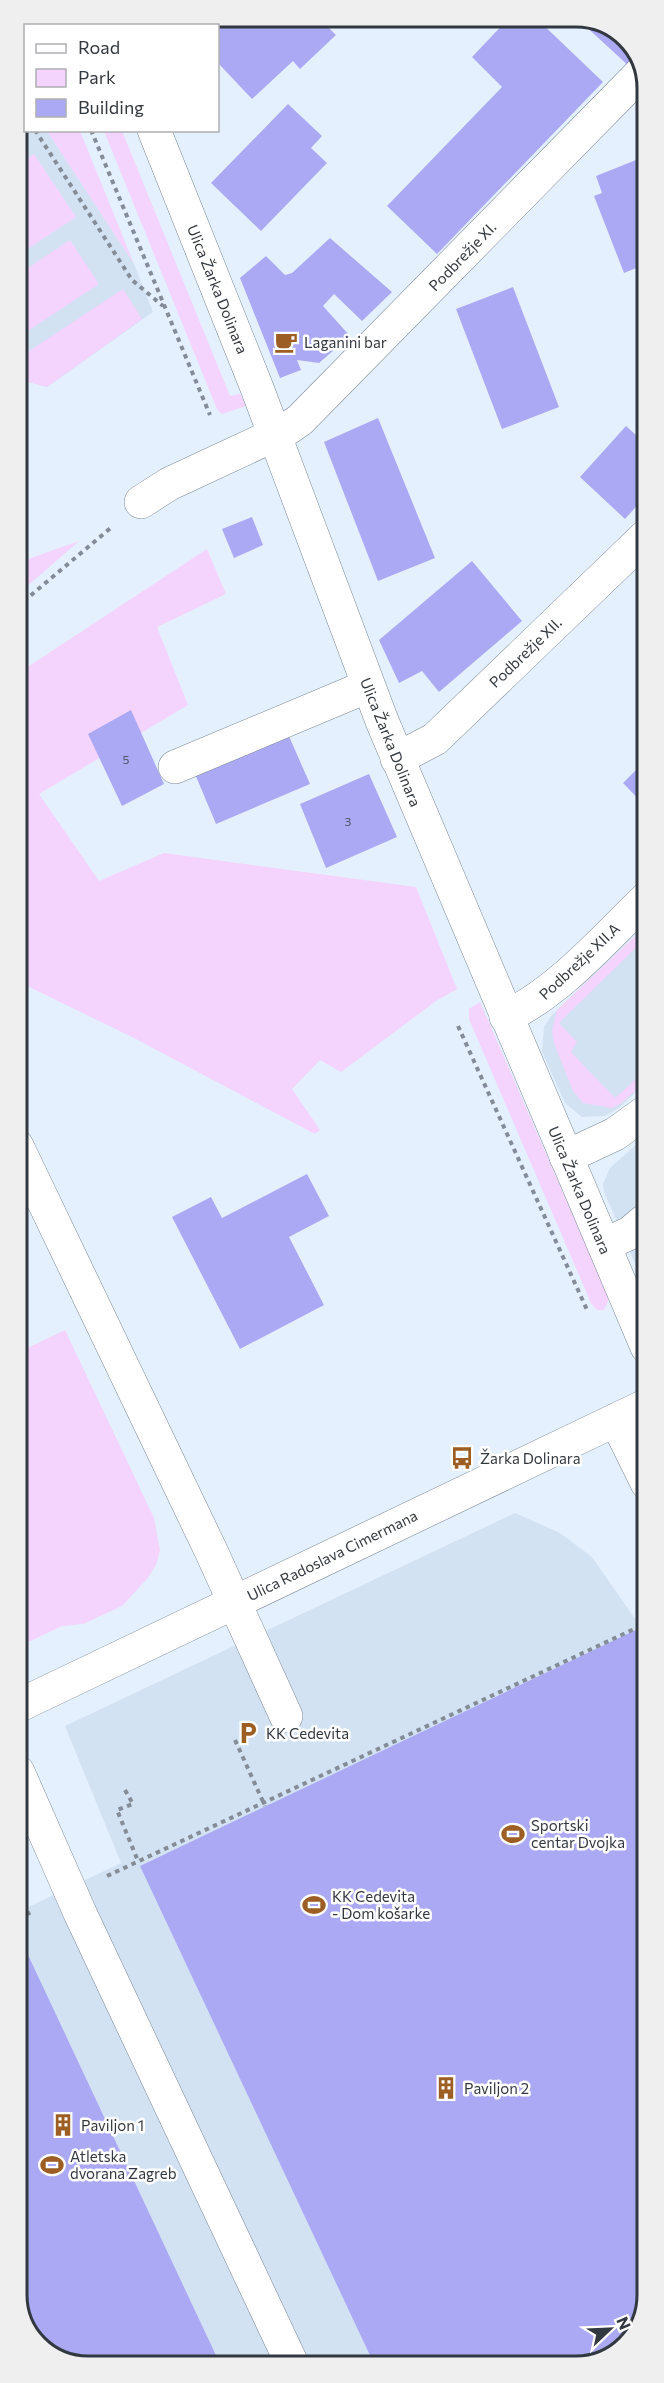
<svg xmlns="http://www.w3.org/2000/svg" width="664" height="2383" font-family="Commissioner,sans-serif">
	<style>
		.built { fill: #d2e2f3 }
		.green { fill: #f4d3fd }
		.building { fill: #aca9f4 }
		.lines { fill: none; stroke-linecap: round; stroke-linejoin: round }
		.minor-casing { stroke: #7a8796; stroke-width: 34 }
		.path { stroke: #848c97; stroke-width: 4; stroke-dasharray: 4.5 4.5; stroke-linecap: butt }
		.minor { stroke: #fff; stroke-width: 33 }
		.labels { text-anchor: middle; dominant-baseline: central; stroke-width: 5; stroke-linejoin: round; paint-order: stroke }
		.number-label { font-size: 12px; fill: #50546c }
		.street-label { font-size: 15px; fill: #32383f; stroke: #fff }
		.poi-label { font-size: 15px; fill: #32383f; stroke: #fff; text-anchor: start }
		.rim { fill: none; stroke: #32383f; stroke-width: 3 }
	</style>
	<rect width="100%" height="100%" fill="#e5f0fe"/>
	<g class="built">
		<path d="M17,86L25,99L26,130L47,131L134,264L153,312L47,387L17,379Z"/>
		<path d="M647,925V1081L619,1108L605,1116L582,1117L565,1103L542,1052L544,1027L551,1016Z"/>
		<path d="M647,1135V1291L604,1192L603,1184L610,1168Z"/>
		<path d="M515,1513L560,1533L592,1557L647,1636V2295L633,2339L590,2365L83,2366L18,2309V1912L121,1863L65,1726Z"/>
	</g>
	<g class="green">
		<path d="M47,131H80L134,264Z"/>
		<path d="M104,131H122L230,396L240,394L246,406L222,414L217,409Z"/>
		<path d="M34,154L76,217L17,256V165Z"/>
		<path d="M70,240L99,284L17,338V275Z"/>
		<path d="M123,289L142,319L47,387L17,379V359Z"/>
		<path d="M79,541L17,595V563Z"/>
		<path d="M207,549L226,594L157,627L188,705L39,794L99,881L164,853L416,887L457,989L436,1001L341,1072L320,1060L292,1089L320,1130L315,1134L134,1038L17,981V674Z"/>
		<path d="M647,925V937L559,1023L577,1042L571,1052L615,1098L647,1069V1081L620,1104L612,1108L583,1103L573,1091L554,1043L552,1031L557,1010Z"/>
		<path d="M480,1002L609,1299L604,1310H597L591,1303L469,1019V1009Z"/>
		<path d="M65,1330L154,1518L160,1550L156,1565L147,1579L122,1606L83,1624L62,1626L18,1647L17,1353Z"/>
	</g>
	<g class="building">
		<path d="M215,17H285L289,21L294,17H318L336,35L300,69L293,61L252,99L218,63V26H209Z"/>
		<path d="M510,17H535L603,82L437,254L387,206L502,87L472,57Z"/>
		<path d="M585,17L623,34L638,60L631,68L581,22Z"/>
		<path d="M288,104L322,136L311,148L327,163L261,231L211,183Z"/>
		<path d="M646,156V264L624,273L594,196L602,193L596,176Z"/>
		<path d="M330,238L392,292L362,321L334,294L323,306L350,336L319,363L297,360L301,370L280,378L240,278L266,256L285,275L292,273Z"/>
		<path d="M513,287L559,407L502,429L456,309Z"/>
		<path d="M378,418L435,558L378,581L324,442Z"/>
		<path d="M626,426L646,444V502L643,499L625,519L580,477Z"/>
		<path d="M252,517L263,545L234,558L222,529Z"/>
		<path d="M472,561L522,621L439,692L422,671L399,683L379,640Z"/>
		<path d="M131,710L164,784L122,806L88,734Z"/>
		<path d="M288,734L310,784L216,824L195,774Z"/>
		<path d="M646,760L647,776V808L623,783Z"/>
		<path d="M369,774L397,837L326,868L300,804Z"/>
		<path d="M307,1174L329,1216L289,1237L324,1305L240,1349L172,1217L211,1197L222,1218Z"/>
		<path d="M638,1629L647,1647V2295L633,2339L590,2365L375,2366L140,1866Z"/>
		<path d="M18,1933L21,1940L221,2366H83L41,2349L18,2309Z"/>
	</g>
	<g class="lines">
		<g class="minor-casing">
			<g id="minor">
				<path d="M108,17L112,26"/>
				<path d="M156,26L166,17"/>
				<path d="M154,130L257,388L382,721L647,1347"/>
				<path d="M141,502L169,484L287,429L300,420L644,70"/>
				<path d="M397,759L435,739L646,536"/>
				<path d="M175,767L368,686"/>
				<path d="M506,1017C561,990 603,940 647,898"/>
				<path d="M17,1146L212,1553L286,1716"/>
				<path d="M566,1157L615,1134L647,1111"/>
				<path d="M604,1245L630,1233L643,1222"/>
				<path d="M616,1420L647,1483"/>
				<path d="M18,1706L647,1405"/>
				<path d="M18,1772L80,1913L293,2366"/>
			</g>
		</g>
		<g class="path">
			<path d="M17,102L26,116"/>
			<path d="M35,130L132,280L163,306"/>
			<path d="M91,130L210,415"/>
			<path d="M17,607L113,526"/>
			<path d="M458,1026L588,1312"/>
			<path d="M235,1740L265,1806"/>
			<path d="M125,1790L133,1804L117,1810L138,1861"/>
			<path d="M107,1876L647,1623"/>
			<path d="M18,1918L34,1911"/>
		</g>
		<use href="#minor" class="minor"/>
	</g>
	<defs>
		<g id="cafe-bare" transform="scale(1.8)"><path d="M-5.5-4.5H6V0H3Q3 3.5 0 3.5H-2.5Q-5.5 3.5-5.5 0ZM3-3.2v2h1.7v-2ZM-6 4.5H4V6H-6Z" fill="#9c5e23" stroke="#fff" stroke-width="2.5" paint-order="stroke"/></g>
		<g id="bus-bare" transform="scale(1.8)"><path d="M-5-6H5V4H4V6H2V4H-2V6H-4V4H-5ZM-3.5-4V0h7V-4ZM-3.5 1.2v1.5H-2V1.2ZM2 1.2v1.5H3.5V1.2Z" fill="#9c5e23" stroke="#fff" stroke-width="2.5" paint-order="stroke"/></g>
		<g id="parking-bare" transform="scale(1.8)"><path d="M-3.5-5.5H1a3.5 3.5 0 0 1 0 7H-1V5.5H-3.5ZM-1-3.4V-.6H.8a1.4 1.4 0 0 0 0-2.8Z" fill="#9c5e23" stroke="#fff" stroke-width="2.5" paint-order="stroke"/></g>
		<g id="stadium-bare" transform="scale(1.8)"><path d="M0-5a6.5 5 0 1 0 0 10a6.5 5 0 1 0 0-10ZM-3.5-1.8h7v3.6h-7Z" fill="#9c5e23" stroke="#fff" stroke-width="2.5" paint-order="stroke"/></g>
		<g id="building-bare" transform="scale(1.8)"><path d="M-4-6H4V6H1V3H-1V6H-4ZM-2.5-4.3h1.7v1.8h-1.7ZM.8-4.3h1.7v1.8H.8ZM-2.5-1h1.7V.8h-1.7ZM.8-1h1.7V.8H.8Z" fill="#9c5e23" stroke="#fff" stroke-width="2.5" paint-order="stroke"/></g>
	</defs>
	<g fill-rule="evenodd">
		<use href="#cafe-bare" x="286" y="342"/>
		<use href="#bus-bare" x="462" y="1458"/>
		<use href="#parking-bare" x="248" y="1733"/>
		<use href="#stadium-bare" x="513" y="1834"/>
		<use href="#stadium-bare" x="314" y="1905"/>
		<use href="#building-bare" x="446" y="2088"/>
		<use href="#building-bare" x="63" y="2125"/>
		<use href="#stadium-bare" x="52" y="2165"/>
	</g>
	<g class="labels">
		<g class="number-label">
			<text x="126" y="759">5</text>
			<text x="348" y="821">3</text>
		</g>
		<g class="street-label">
			<text transform="translate(462 256) rotate(-46)">Podbrežje XI.</text>
			<text transform="translate(218 289) rotate(68)">Ulica Žarka Dolinara</text>
			<text transform="translate(525 652) rotate(-44)">Podbrežje XII.</text>
			<text transform="translate(391 742) rotate(68)">Ulica Žarka Dolinara</text>
			<text transform="translate(579 961) rotate(-43)">Podbrežje XII.A</text>
			<text transform="translate(580 1190) rotate(67)">Ulica Žarka Dolinara</text>
			<text transform="translate(332 1555) rotate(-26)">Ulica Radoslava Cimermana</text>
		</g>
		<g class="poi-label">
			<text x="304" y="342">Laganini bar</text>
			<text x="480" y="1458">Žarka Dolinara</text>
			<text x="266" y="1733">KK Cedevita</text>
			<text x="531" y="1825">Sportski<tspan x="531" dy="17">centar Dvojka</tspan></text>
			<text x="332" y="1896">KK Cedevita<tspan x="332" dy="17">- Dom košarke</tspan></text>
			<text x="464" y="2088">Paviljon 2</text>
			<text x="81" y="2125">Paviljon 1</text>
			<text x="70" y="2156">Atletska<tspan x="70" dy="17">dvorana Zagreb</tspan></text>
		</g>
	</g>
	<path d="M0 0H664V2383H0ZM88 27H576A61 61 0 0 1 637 88V2295A61 61 0 0 1 576 2356H88A61 61 0 0 1 27 2295V88A61 61 0 0 1 88 27Z" fill="#efeff0" fill-rule="evenodd"/>
	<path class="rim" d="M88 27H576A61 61 0 0 1 637 88V2295A61 61 0 0 1 576 2356H88A61 61 0 0 1 27 2295V88A61 61 0 0 1 88 27Z"/>
	<rect x="24" y="24" width="195" height="108" fill="#ffffff" stroke="#adafb2" stroke-width="1.5"/>
	<rect x="36" y="44" width="30" height="9" fill="#ffffff" stroke="#adafb2" stroke-width="1.5"/>
	<text x="78" y="54" font-size="18" fill="#32383f">Road</text>
	<rect x="36" y="69" width="30" height="18" fill="#f4d3fd" stroke="#adafb2" stroke-width="1.5"/>
	<text x="78" y="84" font-size="18" fill="#32383f">Park</text>
	<rect x="36" y="99" width="30" height="18" fill="#aca9f4" stroke="#adafb2" stroke-width="1.5"/>
	<text x="78" y="114" font-size="18" fill="#32383f">Building</text>
	<g transform="translate(610 2329) rotate(67)" stroke="#ffffff" stroke-width="4.5" paint-order="stroke">
	<path d="M0-4.5L10 22L0 15L-10 22Z" fill="#32383f"/>
	<text y="-9" font-size="16" font-weight="bold" text-anchor="middle" fill="#32383f">N</text>
	</g>
</svg>
